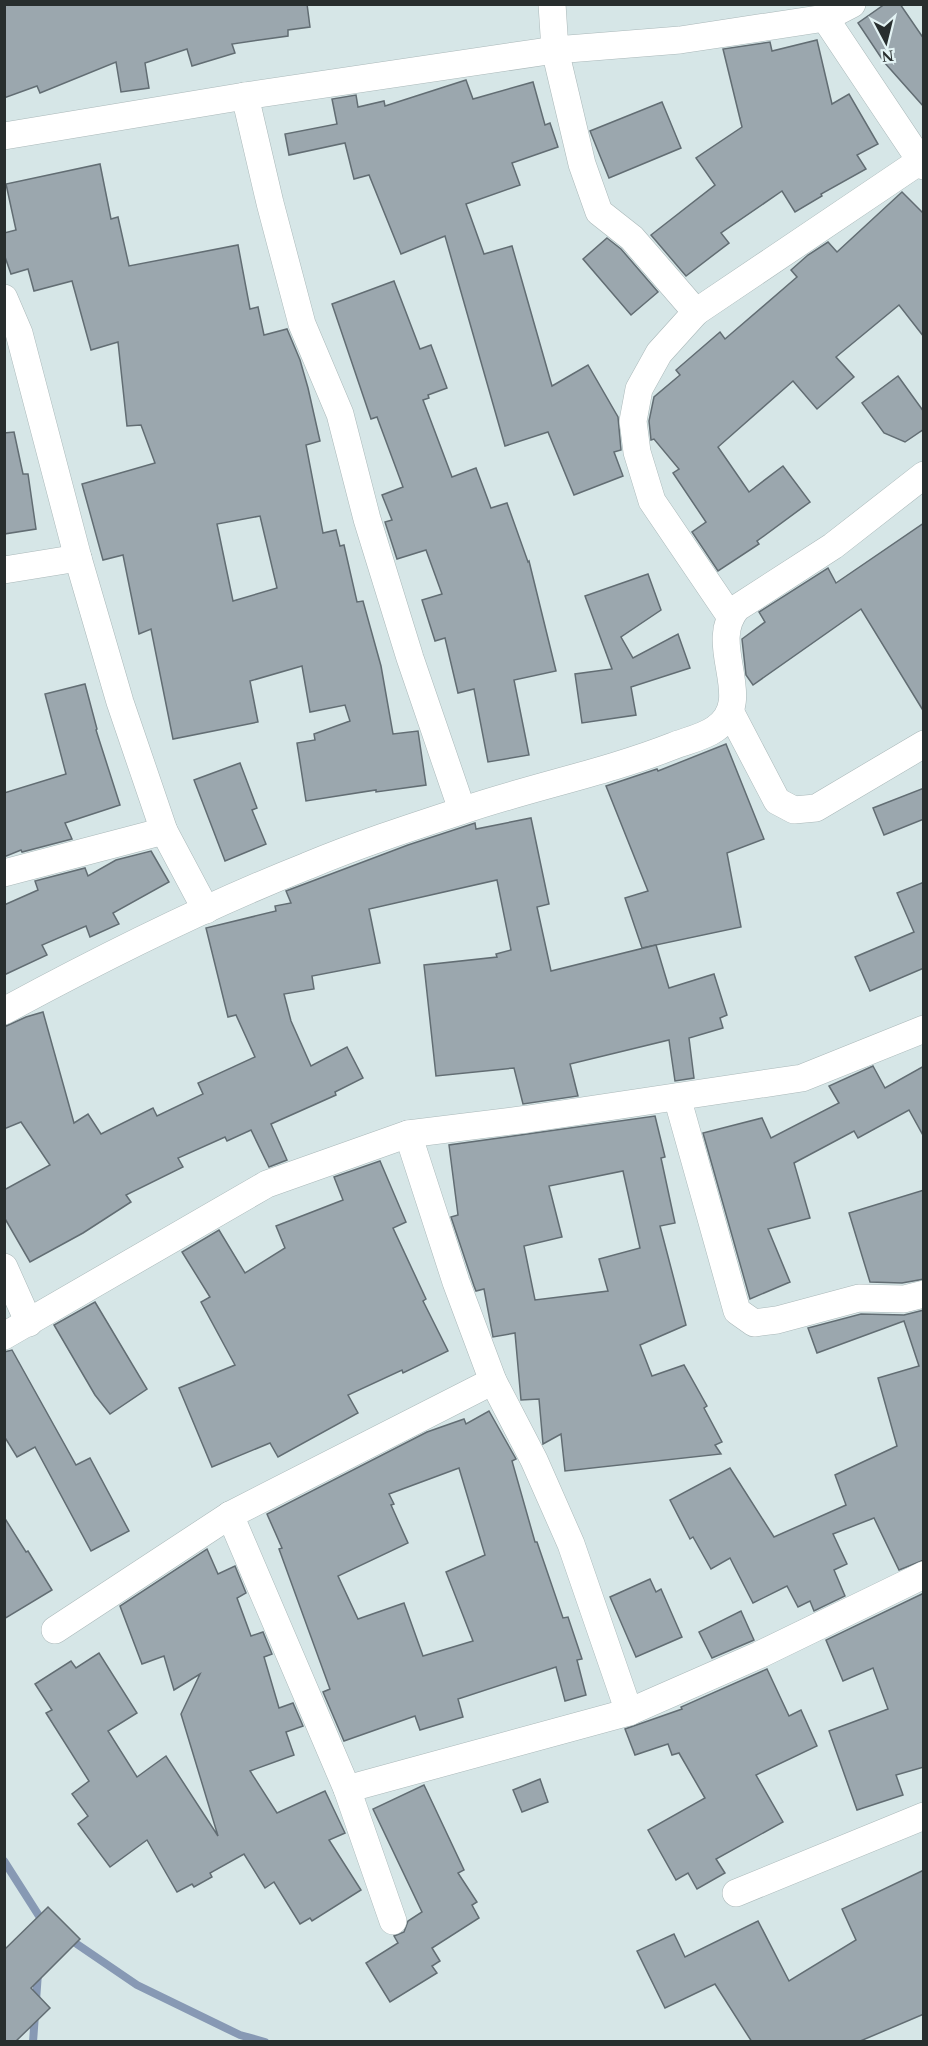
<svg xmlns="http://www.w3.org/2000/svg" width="928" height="2046" font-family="'Times New Roman',serif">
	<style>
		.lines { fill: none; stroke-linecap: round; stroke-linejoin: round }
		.stream { stroke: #8799b4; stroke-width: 8 }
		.building { fill: #9ba7ae; stroke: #626d73; stroke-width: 1.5; fill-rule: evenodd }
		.street-casing { stroke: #aab8b9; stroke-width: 28 }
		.street { stroke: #fff; stroke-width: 27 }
	</style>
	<rect width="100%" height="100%" fill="#d6e6e7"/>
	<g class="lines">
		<g class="stream">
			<path d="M4,1861L41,1919V1924"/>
			<path d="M68,1938L137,1985L240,2035L265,2042"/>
			<path d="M33,2042L38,1973"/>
		</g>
	</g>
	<g class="building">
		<path d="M4,4H307L310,27L288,30V36L232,44L235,53L192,66L187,49L145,63L149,88L121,92L116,62L40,93L37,86L4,98Z"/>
		<path d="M885,4H900L924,39V107L884,62L858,23Z"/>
		<path d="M817,40L832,104L849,94L878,144L857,155L866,169L821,194L822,196L795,212L782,191L721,233L729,243L686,276L651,235L715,185L696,158L742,127L723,49L770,42L772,51Z"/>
		<path d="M466,80L473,99L533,82L545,125L550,123L558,147L512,163L520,185L466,204L484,254L512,246L552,386L588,365L618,417L621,450L614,452L623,476L574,495L548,432L505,446L445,236L401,254L369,175L354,179L345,143L289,155L285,134L337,124L332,99L356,95L358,107L384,101L385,106Z"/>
		<path d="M662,102L681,148L609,178L590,131Z"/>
		<path d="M100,164L111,219L118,217L129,266L238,245L250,309L258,307L264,335L287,329L300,360L308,388L320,441L306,445L323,533L336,530L340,546L344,545L357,602L363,601L381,666L393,734L418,731L426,785L376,792V790L306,801L297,743L315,740L314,734L350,721L345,705L310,712L302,666L250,681L258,722L173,739L151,629L139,634L123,555L103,560L82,484L155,463L141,425L127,426L118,342L91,350L72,281L34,291L28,269L11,274L4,254V233L16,230L6,184ZM260,516L277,588L233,601L217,524Z"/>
		<path d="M902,192L924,214V337L899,305L836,357L854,377L817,409L793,381L718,447L749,492L783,466L810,502L757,541L759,544L718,571L692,532L706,522L673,473L679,469L654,439L651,440L649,421L654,397L680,375L676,370L720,332L725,339L797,277L791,270L808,255L828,242L837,252Z"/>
		<path d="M607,238L621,249L658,292L631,315L583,259Z"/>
		<path d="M394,281L420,349L431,345L447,388L428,395L429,398L423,400L452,477L476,468L491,508L507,503L528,562L529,561L556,671L514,680L529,755L488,762L474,689L458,693L445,638L435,641L422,600L442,594L426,550L397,559L385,522L392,520L382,495L403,487L377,417L371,419L332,304Z"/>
		<path d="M898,376L924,412V429L905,442L884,433L862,403Z"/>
		<path d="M14,432L23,474H28L36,529L4,534V433Z"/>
		<path d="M924,523V712L861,609L753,685L746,675L742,639L765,622L759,612L828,568L836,583Z"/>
		<path d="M648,574L661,610L621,637L633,658L678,634L690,668L631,687L636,715L582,723L575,674L612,669L585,596Z"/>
		<path d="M85,684L97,729L96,730L120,805L65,823L72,839L22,852L21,850L4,857V793L66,774L45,694Z"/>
		<path d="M726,744L764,839L727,853L741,927L642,948L625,898L648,891L606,786L657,769L658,771Z"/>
		<path d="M240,763L257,808L252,810L266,844L225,861L194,780Z"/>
		<path d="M924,788V819L884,835L873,808Z"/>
		<path d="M531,818L549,904L537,907L551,971L656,945L669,988L714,974L727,1015L720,1018L723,1028L689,1038L694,1078L675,1081L669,1040L570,1064L578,1096L523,1104L514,1068L436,1076L424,965L497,957L496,954L511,950L497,880L369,909L380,963L312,976L314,989L284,994L291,1021L311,1066L347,1047L363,1078L335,1092L336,1095L271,1124L287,1160L269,1167L251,1130L227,1141L225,1137L178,1158L183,1167L126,1195L131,1202L83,1233L30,1262L4,1217V1190L50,1165L21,1122L4,1129V1027L26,1017L43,1012L74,1123L88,1114L101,1134L153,1108L157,1116L203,1094L198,1083L255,1057L236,1015L228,1017L206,928L276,911L275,906L291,903L286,891L408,845L475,823L476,829Z"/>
		<path d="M151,851L169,882L113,913L119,924L90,937L86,926L42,945L47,955L4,975V905L38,890L35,881L85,868L88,876L116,860Z"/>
		<path d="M924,882V968L870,991L855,957L914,932L897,893Z"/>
		<path d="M873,1066L885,1088L924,1066V1137L909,1110L858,1138L854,1131L794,1163L810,1218L768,1229L790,1282L750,1299L703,1133L762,1118L771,1138L839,1103L829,1086Z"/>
		<path d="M655,1116L665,1157L661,1158L675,1223L660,1226L686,1325L640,1345L652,1376L684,1365L707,1406L704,1408L722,1442L715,1445L721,1454L565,1471L561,1434L543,1444L539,1399L521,1400L515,1333L493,1337L484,1289L476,1291L474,1286L451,1217L458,1215L449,1145ZM623,1171L640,1248L599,1259L608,1291L535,1300L524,1246L562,1237L549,1186Z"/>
		<path d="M380,1161L406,1222L393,1228L426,1299L423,1301L448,1351L403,1373L402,1370L348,1395L358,1413L278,1457L270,1443L212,1467L179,1388L235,1365L201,1302L210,1297L182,1252L219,1230L245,1273L285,1248L276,1226L343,1200L334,1177Z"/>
		<path d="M924,1190V1279L902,1283L870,1282L849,1213Z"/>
		<path d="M95,1302L147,1389L110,1414L95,1395L54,1325Z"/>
		<path d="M924,1310V1560L899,1570L874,1518L833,1534L847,1564L834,1570L845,1596L814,1611L810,1601L798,1607L787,1586L753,1603L730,1558L711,1569L693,1537L690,1539L670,1500L730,1468L774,1537L846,1505L835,1475L897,1446L878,1378L919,1366L904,1321L817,1353L808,1328L861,1314L904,1315Z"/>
		<path d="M12,1350L76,1465L90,1458L129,1531L91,1551L35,1447L17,1457L4,1436V1352Z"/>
		<path d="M489,1411L516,1459L512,1461L535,1542H537L563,1618L568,1617L582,1659L577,1660L586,1695L565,1701L556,1667L458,1699L463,1717L420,1730L415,1716L344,1741L323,1692L330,1689L279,1549L282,1548L267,1514L427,1432L464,1419L466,1424ZM459,1468L485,1555L446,1572L473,1641L423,1656L404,1603L358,1619L338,1576L408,1543L391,1505L394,1504L389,1494Z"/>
		<path d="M4,1517L26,1552L28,1551L52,1590L4,1619Z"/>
		<path d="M207,1549L218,1574L235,1566L246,1593L237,1598L251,1636L263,1632L272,1654L264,1657L279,1708L293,1703L303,1726L286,1732L294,1755L250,1771L277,1813L325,1791L345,1833L329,1840L361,1890L312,1921L310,1918L300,1924L274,1882L265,1888L244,1854L210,1873L212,1877L194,1887L192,1884L177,1892L147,1840L110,1867L78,1824L88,1816L72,1794L89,1781L46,1713L52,1710L35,1684L71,1661L76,1668L99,1653L137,1713L108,1731L137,1777L166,1756L218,1836L181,1714L200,1674L174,1690L164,1656L142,1664L120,1606Z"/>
		<path d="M650,1579L656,1592L661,1589L682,1637L636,1657L610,1597Z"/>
		<path d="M924,1593V1767L896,1775L903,1795L857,1810L829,1731L888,1709L873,1668L843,1681L826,1640Z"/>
		<path d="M741,1611L754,1640L712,1658L699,1632Z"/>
		<path d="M767,1669L789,1716L801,1710L817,1746L756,1775L783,1822L716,1859L725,1873L697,1889L688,1873L676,1880L648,1830L705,1798L679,1753L672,1755L668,1744L635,1755L625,1729L682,1709L681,1707Z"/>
		<path d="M540,1779L548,1802L522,1812L513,1790Z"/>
		<path d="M424,1785L464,1870L458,1873L477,1902L472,1905L479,1918L432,1948L440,1961L432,1966L437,1973L390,2002L366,1963L398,1943L394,1936L404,1932L408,1921L422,1912L373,1809Z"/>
		<path d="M924,1870V2014L858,2042H752L715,1984L665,2008L637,1951L674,1934L685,1957L758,1921L789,1981L856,1940L842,1909Z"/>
		<path d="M48,1907L80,1939L31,1988L50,2008L15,2042H4V1950Z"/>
	</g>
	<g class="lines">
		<g class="street-casing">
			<g id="street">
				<path d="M552,4L555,50L582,164L599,212L632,238L696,312"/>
				<path d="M825,18L924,166"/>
				<path d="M245,96L270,203L302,324L340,414L367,519L410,658L462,810"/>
				<path d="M4,136L245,96L555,50L680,40L825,18L852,4"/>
				<path d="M4,298L19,333L78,558L120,702L164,831L206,910"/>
				<path d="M4,570L78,558"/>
				<path d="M730,616L652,501L637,452L633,421L639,389L659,353L696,312L920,161"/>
				<path d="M731,713L777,801L794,810L816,808L924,744"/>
				<path d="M4,873L164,831"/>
				<path d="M4,1011C102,958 203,907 307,866C357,845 409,828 461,811C531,787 604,773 673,746C686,741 704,737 715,729C758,700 705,645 737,608L833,546L924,475"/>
				<path d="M677,1097L737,1311L754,1323L777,1320L859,1298L904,1299L924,1294"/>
				<path d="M408,1134L456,1282L493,1381L534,1460L571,1544L629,1712"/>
				<path d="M4,1267L29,1323"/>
				<path d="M4,1336L267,1184L408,1134L528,1119L802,1078L924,1029"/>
				<path d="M230,1515L347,1789L393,1921"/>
				<path d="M55,1630L230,1515L493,1381"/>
				<path d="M347,1789L629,1712L759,1655L924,1575"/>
				<path d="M736,1893L924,1816"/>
			</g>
		</g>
		<use href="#street" class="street"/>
	</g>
	<rect width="928" height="2046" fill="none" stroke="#282e2e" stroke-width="12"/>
	<g transform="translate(886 42) rotate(173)" stroke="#e3f3f4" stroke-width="4.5" paint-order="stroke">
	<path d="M0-4.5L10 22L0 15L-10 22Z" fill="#282e2e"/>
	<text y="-9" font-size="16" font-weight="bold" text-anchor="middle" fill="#282e2e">N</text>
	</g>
</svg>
